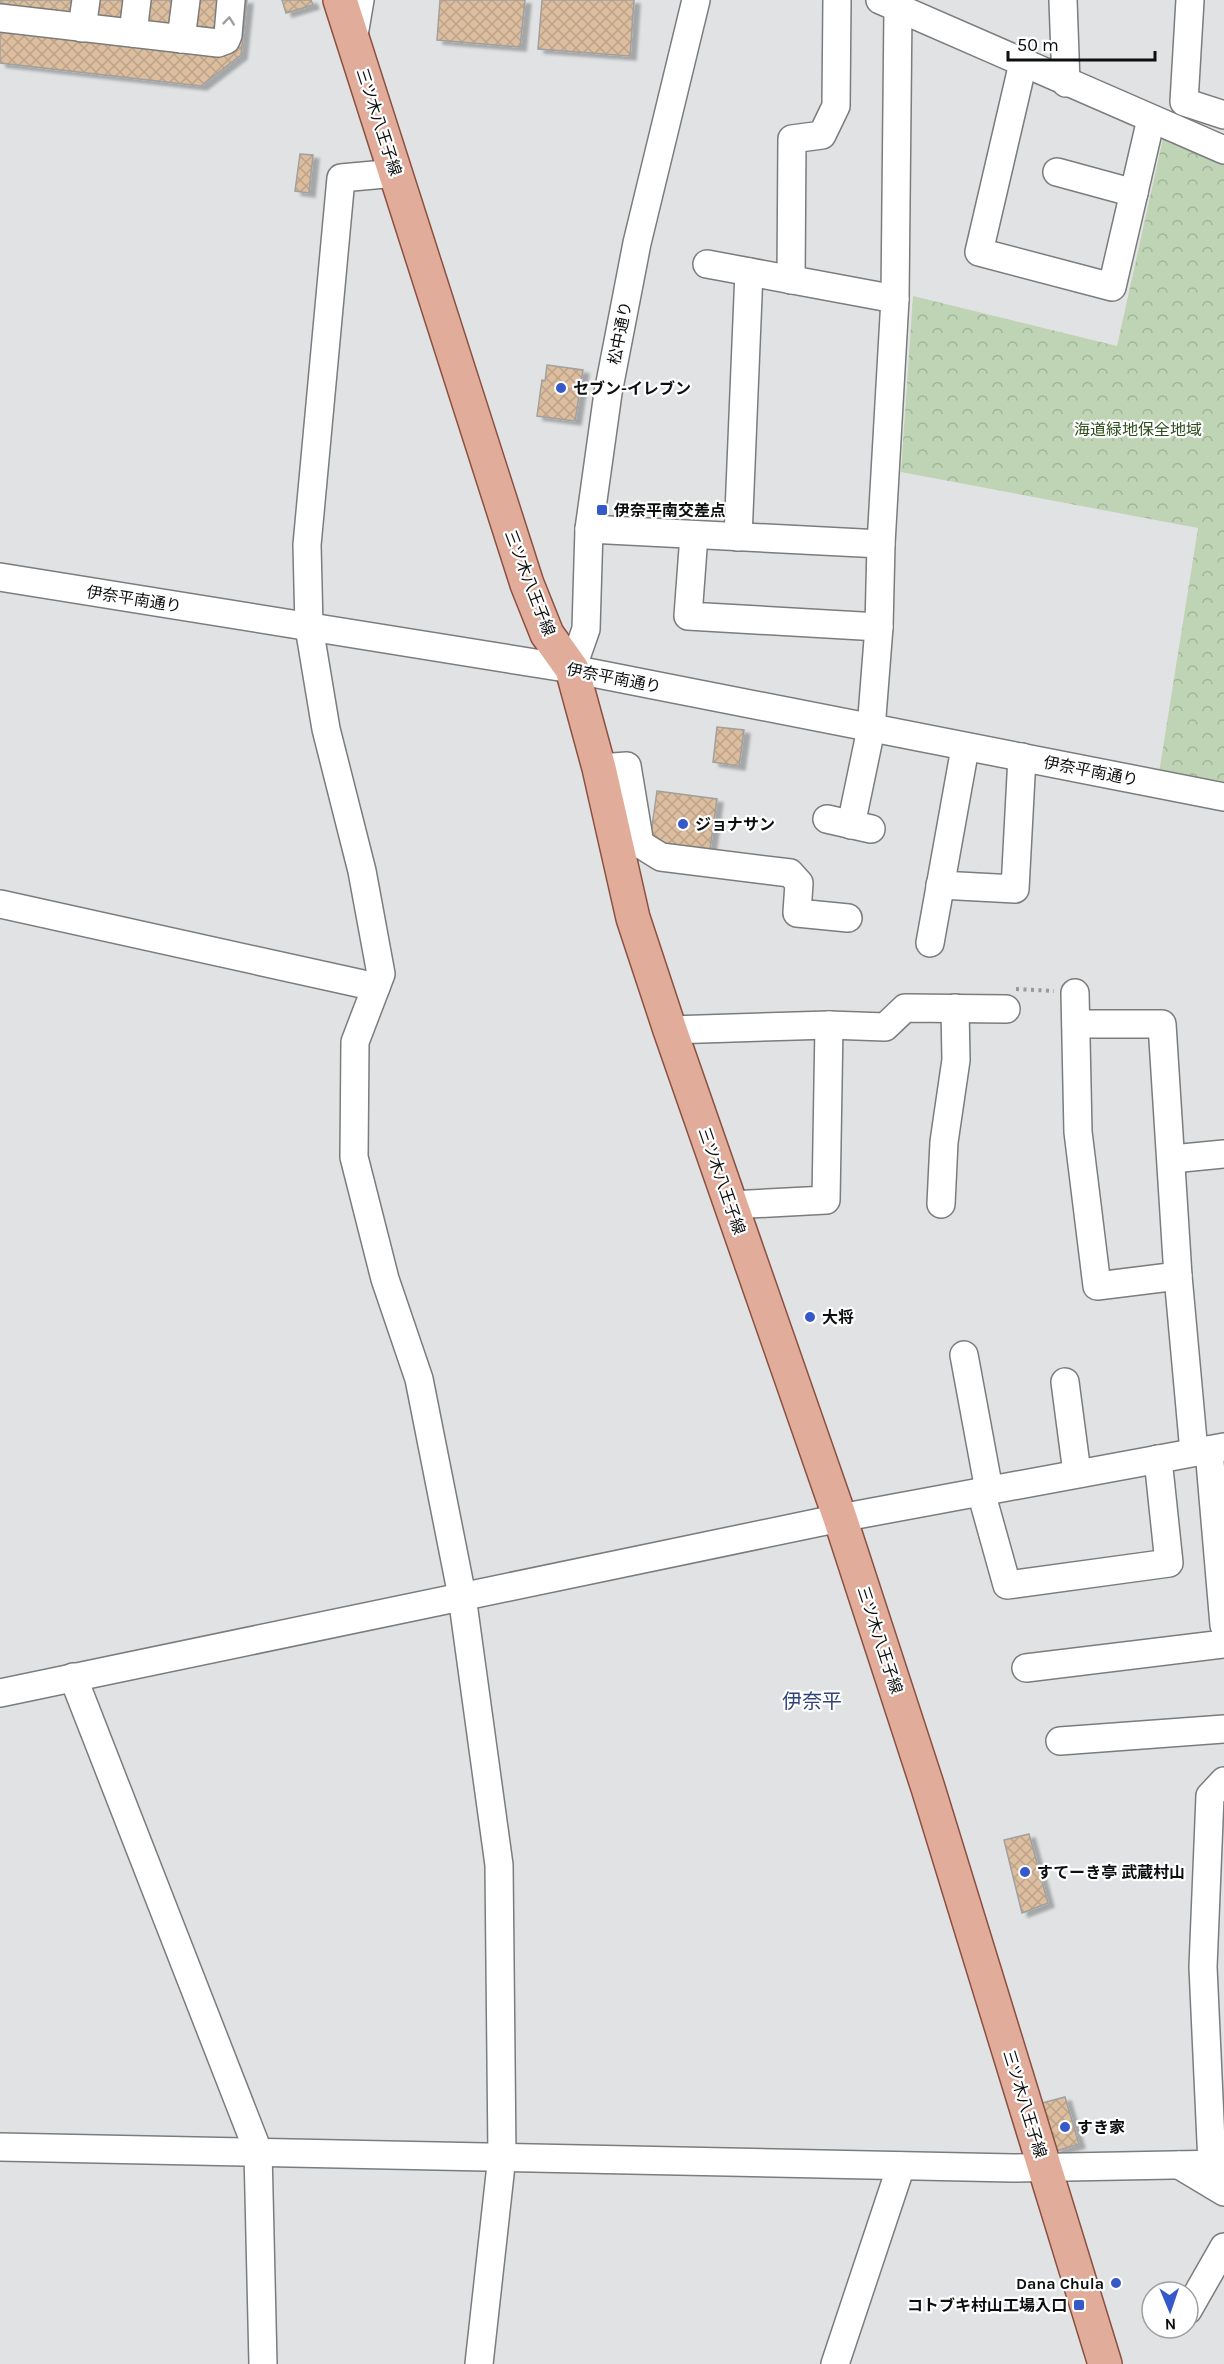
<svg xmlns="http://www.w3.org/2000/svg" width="1224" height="2364" font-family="Karla,'Noto Sans JP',sans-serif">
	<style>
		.forest { fill: url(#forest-crowns) }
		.building { fill: url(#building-cross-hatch); stroke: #a2a09f; stroke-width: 1.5; filter: url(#shadow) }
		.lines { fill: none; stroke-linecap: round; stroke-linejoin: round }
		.minor-casing { stroke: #7a7c7d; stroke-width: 30 }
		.major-casing { stroke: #8b503f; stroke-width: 36 }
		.path { stroke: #98999a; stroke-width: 4; stroke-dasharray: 3 4.5; stroke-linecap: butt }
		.minor { stroke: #fff; stroke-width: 27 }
		.major { stroke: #e2ac9b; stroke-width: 33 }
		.oneway { stroke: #9e9f9f }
		.poi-dot { fill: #3659ca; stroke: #fff; stroke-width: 2 }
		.labels { text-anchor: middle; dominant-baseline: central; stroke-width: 4.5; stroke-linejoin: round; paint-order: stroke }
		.street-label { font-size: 16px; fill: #0d0e0e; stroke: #fff }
		.poi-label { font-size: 16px; font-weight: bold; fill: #0d0e0e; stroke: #fff; text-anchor: start }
		.park-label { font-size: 16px; fill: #2c4d1c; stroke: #fff }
		.quarter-label { font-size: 20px; fill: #2f437d; stroke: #fff }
	</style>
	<defs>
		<pattern id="forest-crowns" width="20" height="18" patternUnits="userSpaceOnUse" patternTransform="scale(1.5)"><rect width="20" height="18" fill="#bed4b5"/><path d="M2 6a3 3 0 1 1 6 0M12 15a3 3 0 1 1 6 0" fill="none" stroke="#a2b59a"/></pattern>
		<pattern id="building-cross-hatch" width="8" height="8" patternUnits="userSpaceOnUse" patternTransform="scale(1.5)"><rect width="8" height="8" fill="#dcbe9f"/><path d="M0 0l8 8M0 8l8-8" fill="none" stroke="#bca288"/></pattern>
		<filter id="shadow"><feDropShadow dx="6" dy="4" stdDeviation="1.5" flood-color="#0004"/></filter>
	</defs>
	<rect width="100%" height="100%" fill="#e1e2e4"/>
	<path class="forest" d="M1164,134L1224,159V787L1159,773L1198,528L901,472L913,296L1117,346Z"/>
	<g class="building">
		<path d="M0,0H247L241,55L201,86L0,63Z"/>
		<path d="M282,0H311L313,5L286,13Z"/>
		<path d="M440,0H525L520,47L437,40Z"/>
		<path d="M542,0H634L630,56L538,49Z"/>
		<path d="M300,154L313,155L309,193L295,191Z"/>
		<path d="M547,365L583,370L575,421L537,416L542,380L545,381Z"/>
		<path d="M717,727L744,730L739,766L713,762Z"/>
		<path d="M657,791L717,799L709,856L649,848Z"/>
		<path d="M1029,1834L1048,1903L1022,1913L1004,1840Z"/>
		<path d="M1065,2097L1079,2144L1056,2151L1042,2103Z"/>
	</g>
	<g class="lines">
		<g class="minor-casing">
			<g id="minor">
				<path d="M880,0L1224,150"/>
				<path d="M1063,0L1066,83"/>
				<path d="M1190,0L1184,102L1224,115"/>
				<path d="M0,18L218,43L226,40L228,35L231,0"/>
				<path d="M82,28L86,0"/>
				<path d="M133,33L137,0"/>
				<path d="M181,39L186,0"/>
				<path d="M353,41L360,0"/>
				<path d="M1023,63L979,252L1112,287L1151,119"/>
				<path d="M1057,172L1134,193"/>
				<path d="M396,173L341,178L307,545L309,627L326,729L362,871L381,974L355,1042L354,1157L385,1279L419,1379L462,1596L499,1865L502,2156L479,2364"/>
				<path d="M707,264L895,299"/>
				<path d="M791,280L792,139L822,135L836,106L837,0"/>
				<path d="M589,529L881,544"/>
				<path d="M694,535L688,616L879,627"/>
				<path d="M738,537L749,272"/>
				<path d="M0,577L572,669L1224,797"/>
				<path d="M572,669L586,629L589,529L608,393L637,243L696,0"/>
				<path d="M599,768L627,766L640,844L661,857L790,873L799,883L797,913L848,918"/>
				<path d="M827,819L871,829"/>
				<path d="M851,825L871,729L879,627L881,544L895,299L898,8"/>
				<path d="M940,885L1015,889L1022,757"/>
				<path d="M0,904L376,987"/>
				<path d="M930,943L965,748"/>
				<path d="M1075,993L1078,1132L1097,1286L1178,1276"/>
				<path d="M1076,1024H1162L1178,1276L1194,1452"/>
				<path d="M670,1030L829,1025L885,1027L905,1008L1006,1009"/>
				<path d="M1172,1159L1224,1154"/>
				<path d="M941,1204L944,1142L956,1060L955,1008"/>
				<path d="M731,1205L826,1200L829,1025"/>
				<path d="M964,1355L989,1490"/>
				<path d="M1065,1382L1077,1473"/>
				<path d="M1209,1450L1224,1625"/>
				<path d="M981,1492L1007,1585L1169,1563L1158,1459"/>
				<path d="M1026,1668L1224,1644"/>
				<path d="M73,1677L258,2151L263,2364"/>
				<path d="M0,1693L840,1518L1224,1447"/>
				<path d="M1060,1741L1224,1729"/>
				<path d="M0,2147L1013,2168L1224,2164"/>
				<path d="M1212,2164L1203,1967L1210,1796L1224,1781"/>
				<path d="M1179,2165L1224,2192"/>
				<path d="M1188,2310L1224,2247"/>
				<path d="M835,2364L901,2166"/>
			</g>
		</g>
		<g class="major-casing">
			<path id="major" d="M340,0L527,584L547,634L572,669L599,768L633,918L670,1030L840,1518L928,1788L1105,2364"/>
		</g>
		<path class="path" d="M1016,989L1054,991"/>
		<use href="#minor" class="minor"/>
		<use href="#major" class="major"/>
	</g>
	<defs><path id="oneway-chevron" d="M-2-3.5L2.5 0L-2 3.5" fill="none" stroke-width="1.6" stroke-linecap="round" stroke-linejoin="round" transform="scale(1.5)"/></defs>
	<use class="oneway" href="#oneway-chevron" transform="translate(229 21) rotate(-84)"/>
	<g class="poi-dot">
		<circle cx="561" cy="388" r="6"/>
		<rect x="596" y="504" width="12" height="12" rx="3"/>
		<circle cx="683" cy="824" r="6"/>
		<circle cx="810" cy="1317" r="6"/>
		<circle cx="1025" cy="1872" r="6"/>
		<circle cx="1065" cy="2127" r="6"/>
		<circle cx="1116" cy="2283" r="6"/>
		<rect x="1073" y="2299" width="12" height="12" rx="3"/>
	</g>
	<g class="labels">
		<g class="street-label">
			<text transform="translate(379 122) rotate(72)">三ツ木八王子線</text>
			<text transform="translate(620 333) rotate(-79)">松中通り</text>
			<text transform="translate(530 583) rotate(69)">三ツ木八王子線</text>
			<text transform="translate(134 599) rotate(9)">伊奈平南通り</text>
			<text transform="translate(614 678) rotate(11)">伊奈平南通り</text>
			<text transform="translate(1091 771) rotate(11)">伊奈平南通り</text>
			<text transform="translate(722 1181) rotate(71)">三ツ木八王子線</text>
			<text transform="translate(880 1640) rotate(72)">三ツ木八王子線</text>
			<text transform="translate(1025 2104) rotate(73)">三ツ木八王子線</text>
		</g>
		<g class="poi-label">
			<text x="573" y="388">セブン-イレブン</text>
			<text x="614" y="510">伊奈平南交差点</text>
			<text x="695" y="824">ジョナサン</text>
			<text x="822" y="1317">大将</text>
			<text x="1037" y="1872">すてーき亭 武蔵村山</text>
			<text x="1077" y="2127">すき家</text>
			<text x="1104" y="2283" text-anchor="end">Dana Chula</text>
			<text x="1067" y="2305" text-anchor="end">コトブキ村山工場入口</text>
		</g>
		<g class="park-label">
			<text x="1138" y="429">海道緑地保全地域</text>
		</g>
		<g class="quarter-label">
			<text x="812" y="1701">伊奈平</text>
		</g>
	</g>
	<g transform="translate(1170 2310) rotate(178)"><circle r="28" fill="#ffffff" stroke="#9e9f9f" stroke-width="1.5"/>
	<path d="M0-4.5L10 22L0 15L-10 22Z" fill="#3659ca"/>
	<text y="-9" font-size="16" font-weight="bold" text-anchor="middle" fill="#0d0e0e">N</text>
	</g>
	<path d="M1008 51v9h147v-9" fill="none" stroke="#0d0e0e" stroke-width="3"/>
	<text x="1017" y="51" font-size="18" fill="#0d0e0e" stroke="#ffffff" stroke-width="4.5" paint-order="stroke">50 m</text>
</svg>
